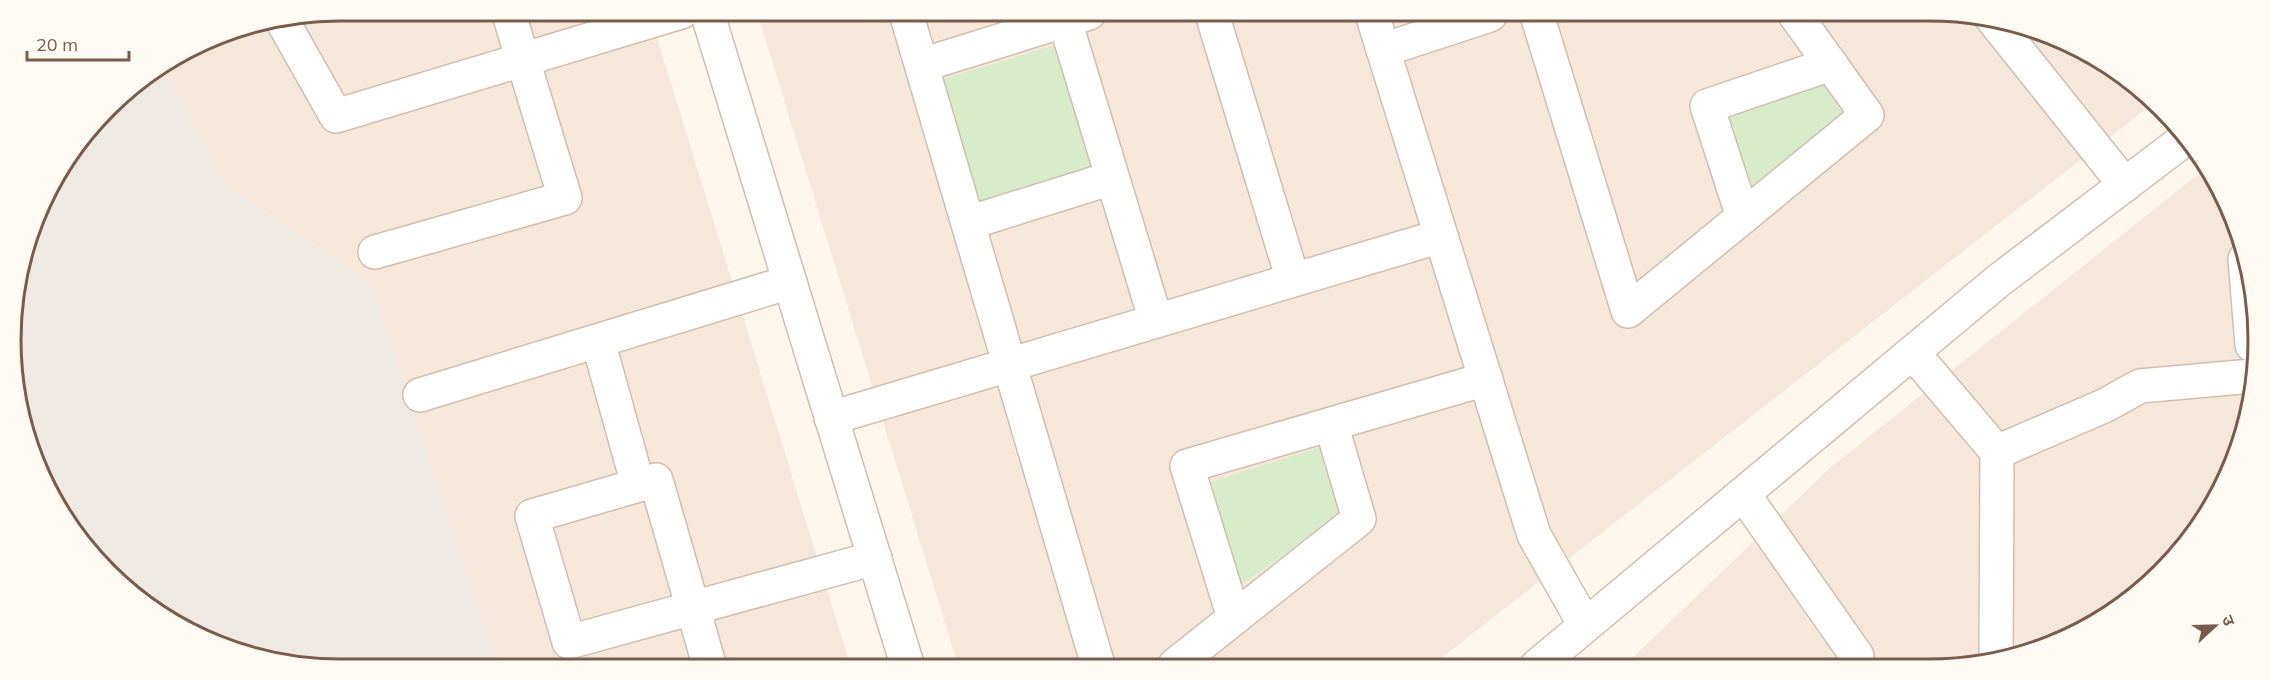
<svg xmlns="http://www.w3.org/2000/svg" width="2269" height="680" font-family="Mulish,'Noto Sans Devanagari',sans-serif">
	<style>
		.residential { fill: #f5e8da }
		.industrial { fill: #efe9e4 }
		.green { fill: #d8ecc9 }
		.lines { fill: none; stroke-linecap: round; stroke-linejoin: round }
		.minor-casing { stroke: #d1beb0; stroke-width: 36 }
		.minor { stroke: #fff; stroke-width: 33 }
		.rim { fill: none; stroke: #7a5c4d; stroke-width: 3 }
	</style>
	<rect width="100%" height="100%" fill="#fdf6ec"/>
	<g class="residential">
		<path d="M340,11L649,12L850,664H499L371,283L227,186L165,66L214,35Z"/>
		<path d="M757,12L1994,17L2112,66L2151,105L1431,666L958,665Z"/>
		<path d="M2207,167L2252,276V405L2215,504L2147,588L2074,636L1972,667L1624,666L1831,467Z"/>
	</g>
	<path class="industrial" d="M165,66L227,186L371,283L499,664L275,663L157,614L66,523L22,425L13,297L45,194L122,92Z"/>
	<g class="green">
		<path d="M1059,44L1095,166L977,202L940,80Z"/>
		<path d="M1820,80L1844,116L1754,189L1724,115Z"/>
		<path d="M1321,447L1339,518L1242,584L1211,482Z"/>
	</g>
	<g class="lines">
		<g class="minor-casing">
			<g id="minor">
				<path d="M707,12L907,664"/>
				<path d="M906,13L1098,665"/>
				<path d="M1212,14L1293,280"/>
				<path d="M1372,14L1534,535L1585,625"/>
				<path d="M1537,15L1628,311L1867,115L1796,16"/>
				<path d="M1991,17L2125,185"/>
				<path d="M1065,21L1156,321"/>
				<path d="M283,22L336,116L681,12"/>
				<path d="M1383,50L1490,15"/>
				<path d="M922,65L1089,13"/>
				<path d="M1743,217L1707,106L1831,64"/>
				<path d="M968,223L1112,178"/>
				<path d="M375,252L565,198L508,11"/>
				<path d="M2245,259L2252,345"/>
				<path d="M598,341L638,485"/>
				<path d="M1913,353L1997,452L1996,659"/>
				<path d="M420,395L790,282"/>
				<path d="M831,418L1441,236"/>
				<path d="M1997,452L2106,405L2140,386L2252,376"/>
				<path d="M1744,495L1857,656V666"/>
				<path d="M1234,618L1187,466L1486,379"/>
				<path d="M709,664L656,480L532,516L569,642L875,558"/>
				<path d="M1175,665L1359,519L1331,424"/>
				<path d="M1537,666L1998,281L2185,139"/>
			</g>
		</g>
		<use href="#minor" class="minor"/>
	</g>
	<path d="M0 0H2269V680H0ZM340 21H1929A319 319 0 0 1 2248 340V340A319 319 0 0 1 1929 659H340A319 319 0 0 1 21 340V340A319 319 0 0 1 340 21Z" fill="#fffaf3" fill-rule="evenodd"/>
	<path class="rim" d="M340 21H1929A319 319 0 0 1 2248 340V340A319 319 0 0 1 1929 659H340A319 319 0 0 1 21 340V340A319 319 0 0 1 340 21Z"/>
	<g transform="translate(2215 626) rotate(68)" stroke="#fffaf3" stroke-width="4.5" paint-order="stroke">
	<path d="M0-4.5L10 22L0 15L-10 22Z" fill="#7a5c4d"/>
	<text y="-9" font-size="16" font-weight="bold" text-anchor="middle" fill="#7a5c4d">उ</text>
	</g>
	<path d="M27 51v9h102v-9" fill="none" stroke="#7a5c4d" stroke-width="3"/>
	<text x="36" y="51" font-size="18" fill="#7a5c4d" stroke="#fffaf3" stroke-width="4.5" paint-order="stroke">20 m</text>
</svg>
